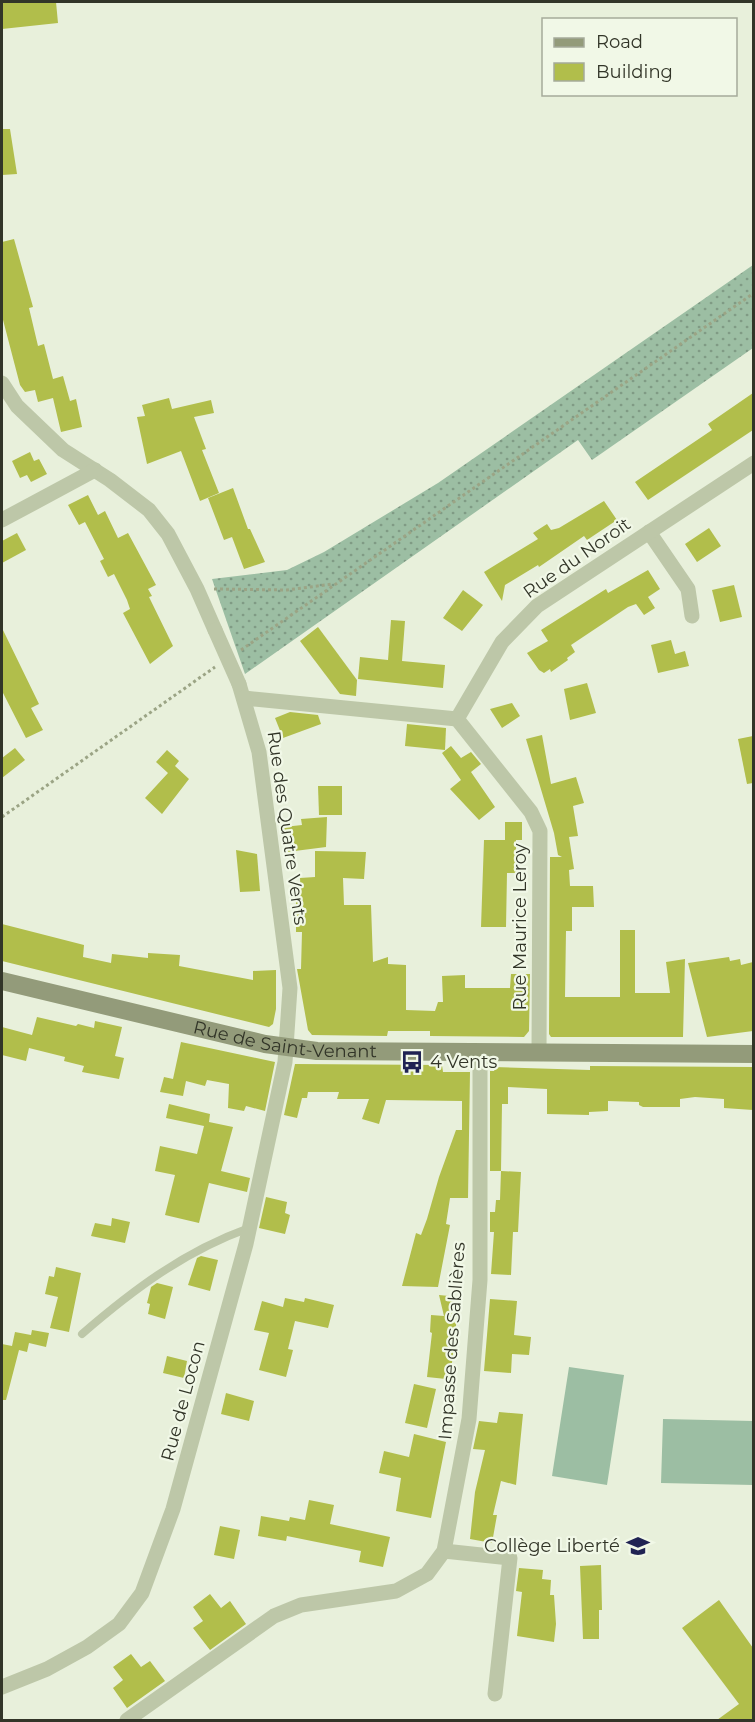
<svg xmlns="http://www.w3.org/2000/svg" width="755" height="1722" font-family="Montserrat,sans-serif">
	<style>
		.grass { fill: url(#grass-dots) }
		.pitch { fill: #9cbea3 }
		.building { fill: #b1be4b }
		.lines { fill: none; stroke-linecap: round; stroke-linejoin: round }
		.path { stroke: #9ba485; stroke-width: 3; stroke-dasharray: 3 3; stroke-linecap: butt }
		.lane { stroke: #bdc7a8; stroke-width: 8 }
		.street { stroke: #bdc7a8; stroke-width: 15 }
		.secondary { stroke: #939b7a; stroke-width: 18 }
		.street-bridge { stroke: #bdc7a8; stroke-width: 15 }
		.labels { text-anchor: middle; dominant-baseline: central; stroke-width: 4.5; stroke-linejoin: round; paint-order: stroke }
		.street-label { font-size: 18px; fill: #323528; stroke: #f1f8e7 }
		.poi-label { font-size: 18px; fill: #323528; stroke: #f1f8e7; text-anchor: start }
	</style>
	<defs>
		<pattern id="grass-dots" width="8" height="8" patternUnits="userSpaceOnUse" patternTransform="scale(1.5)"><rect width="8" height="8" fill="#9cbea3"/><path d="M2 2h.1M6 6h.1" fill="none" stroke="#809b85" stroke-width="1.8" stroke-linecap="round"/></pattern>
	</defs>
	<rect width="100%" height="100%" fill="#e8f0db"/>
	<path class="grass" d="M753,265V348L592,460L578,440L245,674L212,579L287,570L324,552L438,483Z"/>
	<g class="pitch">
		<path d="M569,1367L624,1375L607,1485L552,1476Z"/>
		<path d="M663,1419L753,1421V1485L661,1483Z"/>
	</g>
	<g class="building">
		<path d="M3,2H56L58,23L2,29Z"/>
		<path d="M2,129H10L17,174L2,175Z"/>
		<path d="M14,239L33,307L29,308L38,346L44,344L53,379L63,376L70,401L76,399L82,427L61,432L53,398L38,402L35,390L25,392L20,385L2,316V242Z"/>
		<path d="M753,393V430L648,500L635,482L712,430L708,424Z"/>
		<path d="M169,398L172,409L211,400L214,413L194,417L206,449L202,450L219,493L200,501L181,451L147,464L137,417L145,416L142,405Z"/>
		<path d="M30,452L34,461L39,459L47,474L31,482L27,475L20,478L12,461Z"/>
		<path d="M233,488L248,529H250L265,562L244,569L232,537L224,540L208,498Z"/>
		<path d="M88,495L98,515L105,511L118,538L128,533L156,585L148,589L152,596L149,597L173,646L150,664L123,613L130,609L127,600L114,574L108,577L100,561L104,559L85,522L79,525L68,505Z"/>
		<path d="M604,501L617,520L587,540L584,536L539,567L538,565L505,585L502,601L484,572L538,539L533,533L547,524L551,530L559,528Z"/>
		<path d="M709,528L721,546L697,562L685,544Z"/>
		<path d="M17,533L26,550L2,563V541Z"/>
		<path d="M648,570L660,589L648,597L655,608L644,615L636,604L628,607L571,645L575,652L567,658L568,660L551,672L550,669L544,673L539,670L527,653L548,641L541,630L606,589L608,593Z"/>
		<path d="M734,585L742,617L720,622L712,590Z"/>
		<path d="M463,590L483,605L462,631L443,618Z"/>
		<path d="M391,620L405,621L402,661L445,665L443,688L358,679L360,657L388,660Z"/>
		<path d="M318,627L357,680L356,696L340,694L300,641Z"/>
		<path d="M2,628L39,704L31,708L43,730L26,738L2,691Z"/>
		<path d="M671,640L675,654L685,651L689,666L658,673L651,645Z"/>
		<path d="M587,683L596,713L570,720L564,689Z"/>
		<path d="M512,703L520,716L502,728L490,709Z"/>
		<path d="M290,712L318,715L321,724L283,738L275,718Z"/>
		<path d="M407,724L446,728L445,750L405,746Z"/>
		<path d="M542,735L551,784L576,777L584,803L573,806L578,836L569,837L574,869L569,870L570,886H593L594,907H572V931H566L565,997H620V930H635V993H670L666,962L685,959L683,1037H551L549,1034L550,857H562L558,855L554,833L526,739Z"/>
		<path d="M753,736V783L747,784L738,739Z"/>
		<path d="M451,746L461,758L471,752L481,764L471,772L495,807L479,820L450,789L461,780L442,753Z"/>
		<path d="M15,748L25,760L2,778V758Z"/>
		<path d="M167,750L179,761L175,766L189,779L162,814L145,798L168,773L156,762Z"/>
		<path d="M318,786H342V815H319Z"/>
		<path d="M327,817L326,847L287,852L284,827L302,825L301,819Z"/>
		<path d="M505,822H522V840H509H516V873H507L506,927H481L484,840H505Z"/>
		<path d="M236,850L257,854L260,891L240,892Z"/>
		<path d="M315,851L366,852L364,879L343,878L344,905H371L373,962L388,957V964L406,965V1010L435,1011L438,1002H443L442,976L465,975V988H510L511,974H530L529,1031L524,1037L430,1036V1031H388L387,1036L312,1035L308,1030L297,969H301L302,932H296V895H301L300,878L315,877Z"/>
		<path d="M2,924L84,945L83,957L111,963L112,954L148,958V953L180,955L179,966L253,980V971L276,970V1009L273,1024L269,1027L2,961Z"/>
		<path d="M729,957L730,961L740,959L741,965L753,962V1031L707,1037L688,963Z"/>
		<path d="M37,1017L76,1026L78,1024L94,1028L95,1021L122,1027L115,1056L124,1058L119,1079L82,1072L84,1066L64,1061L65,1057L29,1048L26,1061L2,1055V1027L32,1035Z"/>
		<path d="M181,1042L275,1062L265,1111L246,1106L244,1111L228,1108L229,1084L207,1080L205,1086L186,1081L183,1096L160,1092L164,1077L173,1079Z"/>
		<path d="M295,1064L442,1065L443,1072H470L468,1198H450L446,1224L450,1225L438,1287L402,1286L416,1233L421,1235L427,1219L439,1177L456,1130H462V1101L386,1100L379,1124L362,1119L369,1099H337L339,1092H308L307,1098H302L297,1118L284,1115Z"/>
		<path d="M590,1066L753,1067V1110L724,1108V1099L695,1097L680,1099V1107H643L639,1105V1102L608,1101V1111L589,1112V1115L547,1114V1089L508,1087V1104H502L501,1171L521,1172L518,1232H513L511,1275L491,1274L494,1232H490V1212H495L496,1200H500L501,1171H490V1071H494V1067L590,1070Z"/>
		<path d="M169,1104L210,1114L209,1122L233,1127L221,1171L250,1178L247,1192L209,1183L199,1223L165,1215L175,1175L155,1171L160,1146L197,1154L204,1126L166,1118Z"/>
		<path d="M266,1197L287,1202L285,1213L290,1215L285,1234L259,1228Z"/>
		<path d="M112,1218L130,1222L125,1243L91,1236L95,1223L111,1226Z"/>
		<path d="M201,1256L218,1260L210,1291L188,1285L197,1258Z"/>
		<path d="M56,1267L81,1273L69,1332L50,1328L58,1297L45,1294L49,1276L54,1277Z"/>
		<path d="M157,1283L173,1287L165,1319L148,1314L150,1304L147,1303L151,1287Z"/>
		<path d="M439,1295L459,1297L451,1372L447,1371L446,1379L427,1377L432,1333L430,1332L431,1315L444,1316Z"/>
		<path d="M285,1298L304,1302L305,1298L334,1305L328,1328L295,1321L288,1349L293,1350L286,1377L259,1370L269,1333L254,1330L262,1301L283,1307Z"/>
		<path d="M490,1299L517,1301L514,1335L531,1337L529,1355L512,1354L511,1373L484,1371Z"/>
		<path d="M32,1330L49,1333L46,1347L29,1343L27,1352L19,1350L6,1400H2V1344L12,1346L15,1332L31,1335Z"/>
		<path d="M167,1356L187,1361L184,1378L163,1373Z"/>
		<path d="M414,1384L436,1389L427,1428L405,1423Z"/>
		<path d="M226,1393L254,1401L249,1421L221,1414Z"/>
		<path d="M499,1412L523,1414L516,1485L501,1481L493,1515H497L492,1543L470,1539L475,1492L485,1450L473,1449L479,1421L497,1423Z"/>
		<path d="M414,1434L446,1442L431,1518L396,1511L401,1478L379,1473L384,1451L409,1457Z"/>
		<path d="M309,1500L334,1505L330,1524L390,1537L383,1567L359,1562L361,1551L287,1536L286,1541L258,1536L261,1516L289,1521L290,1517L305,1520Z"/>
		<path d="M220,1526L240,1530L234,1559L214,1555Z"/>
		<path d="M601,1565L602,1610H599V1639H583L580,1566Z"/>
		<path d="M519,1568L543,1570L542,1579L551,1580L550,1595H554L556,1624L554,1642L517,1636L522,1592L516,1591Z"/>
		<path d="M210,1594L221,1608L230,1601L246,1624L210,1650L193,1628L203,1621L193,1607Z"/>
		<path d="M719,1600L753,1648V1720H717L739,1704L682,1628Z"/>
		<path d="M131,1654L141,1667L150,1661L165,1681L127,1708L113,1688L123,1680L113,1667Z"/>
	</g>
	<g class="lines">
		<g class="path">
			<path d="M214,589L287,590L333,584"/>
			<path d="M241,650L754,293"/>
			<path d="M2,817L215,667"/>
		</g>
		<path class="lane" d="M82,1334C134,1289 185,1251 249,1228"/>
		<g class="street">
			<path d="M2,383L17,406L63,450L110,480L149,510L168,534L197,589L215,630"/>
			<path d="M2,520L95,470"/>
			<path d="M649,532L688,589L692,616"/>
			<path d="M244,698L457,719L531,812L540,831L539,1053"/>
			<path d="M457,719L502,642L537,606L754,463"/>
			<path d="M444,1551L510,1558L495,1694"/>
			<path d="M2,1687L47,1669L87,1647L119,1624L142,1593L173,1509L246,1244L285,1062L290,988L259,752L239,684"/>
			<path d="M127,1720L274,1616L301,1605L396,1591L427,1574L444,1551L469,1419L480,1280V1052"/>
		</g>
		<path class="secondary" id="s1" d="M2,981L265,1044L317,1051L754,1054"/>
		<path class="street-bridge" d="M215,630L239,684"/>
	</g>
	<defs>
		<g id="bus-bare" transform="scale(1.8)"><path d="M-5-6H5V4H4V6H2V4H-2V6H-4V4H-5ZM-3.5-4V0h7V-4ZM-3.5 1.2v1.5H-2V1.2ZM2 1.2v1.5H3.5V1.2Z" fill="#202353" stroke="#f1f8e7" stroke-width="2.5" paint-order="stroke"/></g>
		<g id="school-bare" transform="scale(1.8)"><path d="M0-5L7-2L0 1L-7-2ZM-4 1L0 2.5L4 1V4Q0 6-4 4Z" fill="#202353" stroke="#f1f8e7" stroke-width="2.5" paint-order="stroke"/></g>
	</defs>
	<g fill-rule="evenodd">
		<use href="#bus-bare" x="412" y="1062"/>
		<use href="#school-bare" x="638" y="1546"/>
	</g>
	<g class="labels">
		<g class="street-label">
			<text transform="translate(577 558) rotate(-35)">Rue du Noroit</text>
			<text transform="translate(287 828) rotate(82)">Rue des Quatre Vents</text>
			<text transform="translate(520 927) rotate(-90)">Rue Maurice Leroy</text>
			<text stroke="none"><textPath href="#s1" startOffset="290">Rue de Saint-Venant</textPath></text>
			<text transform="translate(452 1341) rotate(-86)">Impasse des Sablières</text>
			<text transform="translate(183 1401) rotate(-75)">Rue de Locon</text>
		</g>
		<g class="poi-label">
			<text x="430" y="1062">4 Vents</text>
			<text x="620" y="1546" text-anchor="end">Collège Liberté</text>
		</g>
	</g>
	<rect width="755" height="1722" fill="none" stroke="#323528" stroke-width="6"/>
	<rect x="542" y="18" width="195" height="78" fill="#f1f8e7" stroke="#a5aa9b" stroke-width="1.5"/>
	<rect x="554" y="38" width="30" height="9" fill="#939b7a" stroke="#a5aa9b" stroke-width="1.5"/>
	<text x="596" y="48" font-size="18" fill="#323528">Road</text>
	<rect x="554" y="63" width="30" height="18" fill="#b1be4b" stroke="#a5aa9b" stroke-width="1.5"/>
	<text x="596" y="78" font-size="18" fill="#323528">Building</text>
</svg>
